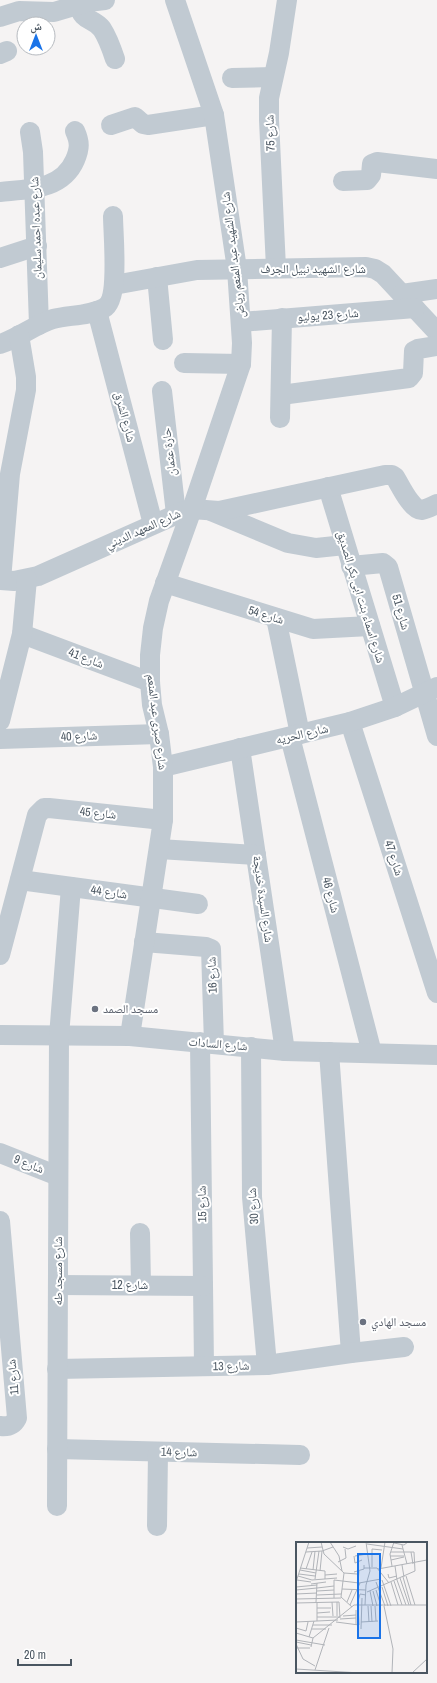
<svg xmlns="http://www.w3.org/2000/svg" width="437" height="1683" font-family="'Archivo Narrow','Noto Naskh Arabic',sans-serif">
	<style>
		.lines { fill: none; stroke-linecap: round; stroke-linejoin: round }
		.minor { stroke: #c1cad2; stroke-width: 20 }
		.worship-dot { fill: #6b7280; stroke: #fff; stroke-width: 1.5 }
		.labels { text-anchor: middle; dominant-baseline: central; stroke-width: 4; stroke-linejoin: round; paint-order: stroke }
		.street-label { font-size: 12px; fill: #4a5661; stroke: #fff }
		.worship-label { font-size: 12px; fill: #5b616d; stroke: #fff; text-anchor: start }
		.inset-road { fill: none; stroke: #b1b4b9; stroke-width: 1 }
		.view { fill: #1a73e8; fill-opacity: 0.15; stroke: #1a73e8; stroke-width: 2 }
		.inset-edge { fill: none; stroke: #4a5661; stroke-width: 2 }
	</style>
	<rect width="100%" height="100%" fill="#f5f3f3"/>
	<g class="lines">
		<g class="minor">
			<path d="M79,5C82,22 94,18 102,29C108,38 112,50 115,59"/>
			<path d="M0,17L19,11L54,12L88,2L105,0"/>
			<path d="M0,54L7,51"/>
			<path d="M232,78L273,77"/>
			<path d="M111,125L135,117L143,124L148,125L214,115"/>
			<path d="M30,132L33,152L39,325"/>
			<path d="M343,181L367,180L371,175L372,164L377,162L437,169"/>
			<path d="M0,192C29,189 62,190 75,160C80,148 80,142 75,131"/>
			<path d="M0,258L37,246"/>
			<path d="M276,268L269,120V98L279,53L287,0"/>
			<path d="M157,277L163,340"/>
			<path d="M114,285L197,270L366,267L375,269L383,274L437,332"/>
			<path d="M402,294L437,289"/>
			<path d="M97,311L153,524"/>
			<path d="M241,322L415,308"/>
			<path d="M0,344C19,338 34,325 53,319C69,315 89,316 104,308C120,300 113,234 113,216"/>
			<path d="M184,363L241,364"/>
			<path d="M162,391L176,514"/>
			<path d="M281,395L409,378L413,373L414,351L418,349L437,346"/>
			<path d="M280,418L282,318"/>
			<path d="M328,487L395,707"/>
			<path d="M211,511L288,543L316,548L345,545"/>
			<path d="M351,566L383,563L388,567L437,736"/>
			<path d="M0,580L14,581L38,576L184,511L192,509L219,511L385,475H392L395,477C400,485 412,511 422,510C427,509 433,506 437,504"/>
			<path d="M1,580L10,474L26,390V377L19,335"/>
			<path d="M165,583L313,629L370,626"/>
			<path d="M276,618L300,734"/>
			<path d="M22,634L150,682"/>
			<path d="M0,721L22,634L27,579"/>
			<path d="M350,722L437,993"/>
			<path d="M290,737L372,1053"/>
			<path d="M0,739L159,734"/>
			<path d="M240,748L285,1051"/>
			<path d="M163,767L350,722L395,707L437,687"/>
			<path d="M159,849L256,855"/>
			<path d="M20,880L198,904"/>
			<path d="M144,942L206,947L211,949L214,1044"/>
			<path d="M0,955L37,815L44,808H49L163,820"/>
			<path d="M0,1035L130,1036L285,1051L437,1055"/>
			<path d="M130,1036L163,820V767L159,734L152,705L150,682V655L153,628L159,601L192,509L241,364L242,343L237,269L214,115L175,0"/>
			<path d="M200,1042L204,1366"/>
			<path d="M251,1047L252,1197L267,1365"/>
			<path d="M329,1052L351,1353"/>
			<path d="M0,1153L58,1176"/>
			<path d="M0,1221L17,1418C13,1426 8,1427 0,1426"/>
			<path d="M140,1233L141,1285"/>
			<path d="M58,1285L203,1286"/>
			<path d="M57,1369L267,1365L351,1353L404,1347"/>
			<path d="M57,1449L300,1455"/>
			<path d="M57,1506L59,1036L71,887"/>
			<path d="M157,1526L158,1452"/>
		</g>
	</g>
	<g class="worship-dot">
		<circle cx="95" cy="1009" r="4"/>
		<circle cx="363" cy="1322" r="4"/>
	</g>
	<g class="labels">
		<g class="street-label">
			<text transform="translate(270 133) rotate(-92)">شارع 75</text>
			<text transform="translate(36 228) rotate(-92)">شارع عبده احمد سليمان</text>
			<text transform="translate(233 255) rotate(-97)">شارع الشهيد عبد المنعم رياض</text>
			<text x="313" y="269">شارع الشهيد نبيل الجرف</text>
			<text transform="translate(328 315) rotate(-4)">شارع 23 يوليو</text>
			<text transform="translate(125 417) rotate(75)">شارع الشرق</text>
			<text transform="translate(169 452) rotate(-97)">حارة عثمان</text>
			<text transform="translate(143 529) rotate(-24)">شارع المعهد الديني</text>
			<text transform="translate(361 597) rotate(73)">شارع اسماء بنت ابى بكر الصديق</text>
			<text transform="translate(401 612) rotate(74)">شارع 51</text>
			<text transform="translate(266 615) rotate(17)">شارع 54</text>
			<text transform="translate(86 658) rotate(21)">شارع 41</text>
			<text transform="translate(157 722) rotate(83)">شارع صبرى عبد المنعم</text>
			<text transform="translate(302 734) rotate(-13)">شارع الحريه</text>
			<text transform="translate(79 736) rotate(-2)">شارع 40</text>
			<text transform="translate(98 813) rotate(6)">شارع 45</text>
			<text transform="translate(394 858) rotate(72)">شارع 47</text>
			<text transform="translate(109 892) rotate(8)">شارع 44</text>
			<text transform="translate(331 895) rotate(75)">شارع 46</text>
			<text transform="translate(263 899) rotate(82)">شارع السيدة خديجة</text>
			<text transform="translate(212 975) rotate(-92)">شارع 16</text>
			<text transform="translate(218 1044) rotate(5)">شارع السادات</text>
			<text transform="translate(29 1164) rotate(22)">شارع 9</text>
			<text transform="translate(202 1204) rotate(-91)">شارع 15</text>
			<text transform="translate(253 1206) rotate(-94)">شارع 30</text>
			<text transform="translate(58 1271) rotate(-90)">شارع مسجد طه</text>
			<text x="130" y="1285">شارع 12</text>
			<text transform="translate(231 1366) rotate(-1)">شارع 13</text>
			<text transform="translate(13 1377) rotate(-95)">شارع 11</text>
			<text transform="translate(179 1452) rotate(1)">شارع 14</text>
		</g>
		<g class="worship-label">
			<text x="103" y="1009">مسجد الصمد</text>
			<text x="371" y="1322">مسجد الهادي</text>
		</g>
	</g>
	<g transform="translate(296 1542)">
		<rect width="131" height="131" fill="#f5f3f3"/>
		<path class="inset-road" d="M25,0L28,12L48,31L45,55L56,65M34,0L43,14L46,29M98,1L108,3L112,0M71,2L107,7M106,3L111,22M47,5L52,7L60,4M11,6L26,5M10,10L26,9L37,5M115,10L117,22M58,14L59,21L66,18M59,14L71,12M94,14H108M95,18L108,15M42,20L50,16L49,7M106,23L108,35M96,24L94,12L98,0M99,24L101,38M76,25V7L86,8M4,26L29,29V33M68,26H81L93,41M85,26L89,0M10,27L16,10M82,27L131,18M4,28L20,31M17,28L19,9M24,29L26,9M58,30L68,27V23M48,31L61,32M3,32L19,34M92,32L93,36L101,34M2,34L16,38L41,36M110,34L119,63M107,35L115,63M104,36L113,63M19,37L23,9M29,37V33L41,32M1,38L15,40M86,38L95,64M101,38L110,63M98,39L106,63M0,40L13,0M80,40L89,64M95,40L102,63M62,41L63,29M15,42L30,40M0,45L21,43M86,45L92,64M21,46L38,44M46,47L70,48M0,48L21,46M80,48L85,64M21,49L38,48M74,49L77,64M77,49L81,64M71,50L119,29L118,10H95M0,52L21,51M21,53L45,52M38,56V38L63,41L85,37M0,57L45,56M20,60L21,41M21,60V79M36,60L37,74M41,60V74M43,60L44,76M51,60L56,48M0,61L43,60M54,63L64,41M61,63L64,52L70,53M69,63L70,43L74,29L70,0M72,64L73,80M75,64L76,80M79,64L80,79M88,64L97,107L96,131M21,66H35M60,68V83M21,71L34,70M47,74L60,73M21,75H44M44,77L60,76M0,80L42,78M40,80L63,83L62,63M65,80L82,79M17,83H36M0,86L10,89L12,80M16,87H30M65,87L66,56M0,91L17,96M13,95L18,79M0,98L29,103M0,100L15,103M0,102L7,117L19,124M15,105L17,96L58,63H131M0,106H14M0,127L64,131M19,128L33,86M116,131L131,117"/>
		<path class="view" d="M62,12H84V96H62Z"/>
		<rect width="131" height="131" class="inset-edge"/>
	</g>
	<g transform="translate(36 36)"><circle r="19" fill="#ffffff" stroke="#b7bbc0"/>
	<path d="M0-3L7 15L0 10L-7 15Z" fill="#1a73e8"/>
	<text y="-6" font-size="11" font-weight="bold" text-anchor="middle" fill="#4a5661">ش</text>
	</g>
	<path d="M18 1659v6h53v-6" fill="none" stroke="#4a5661" stroke-width="2"/>
	<text x="24" y="1659" font-size="12" fill="#4a5661" stroke="#ffffff" stroke-width="3" paint-order="stroke">20 m</text>
</svg>
